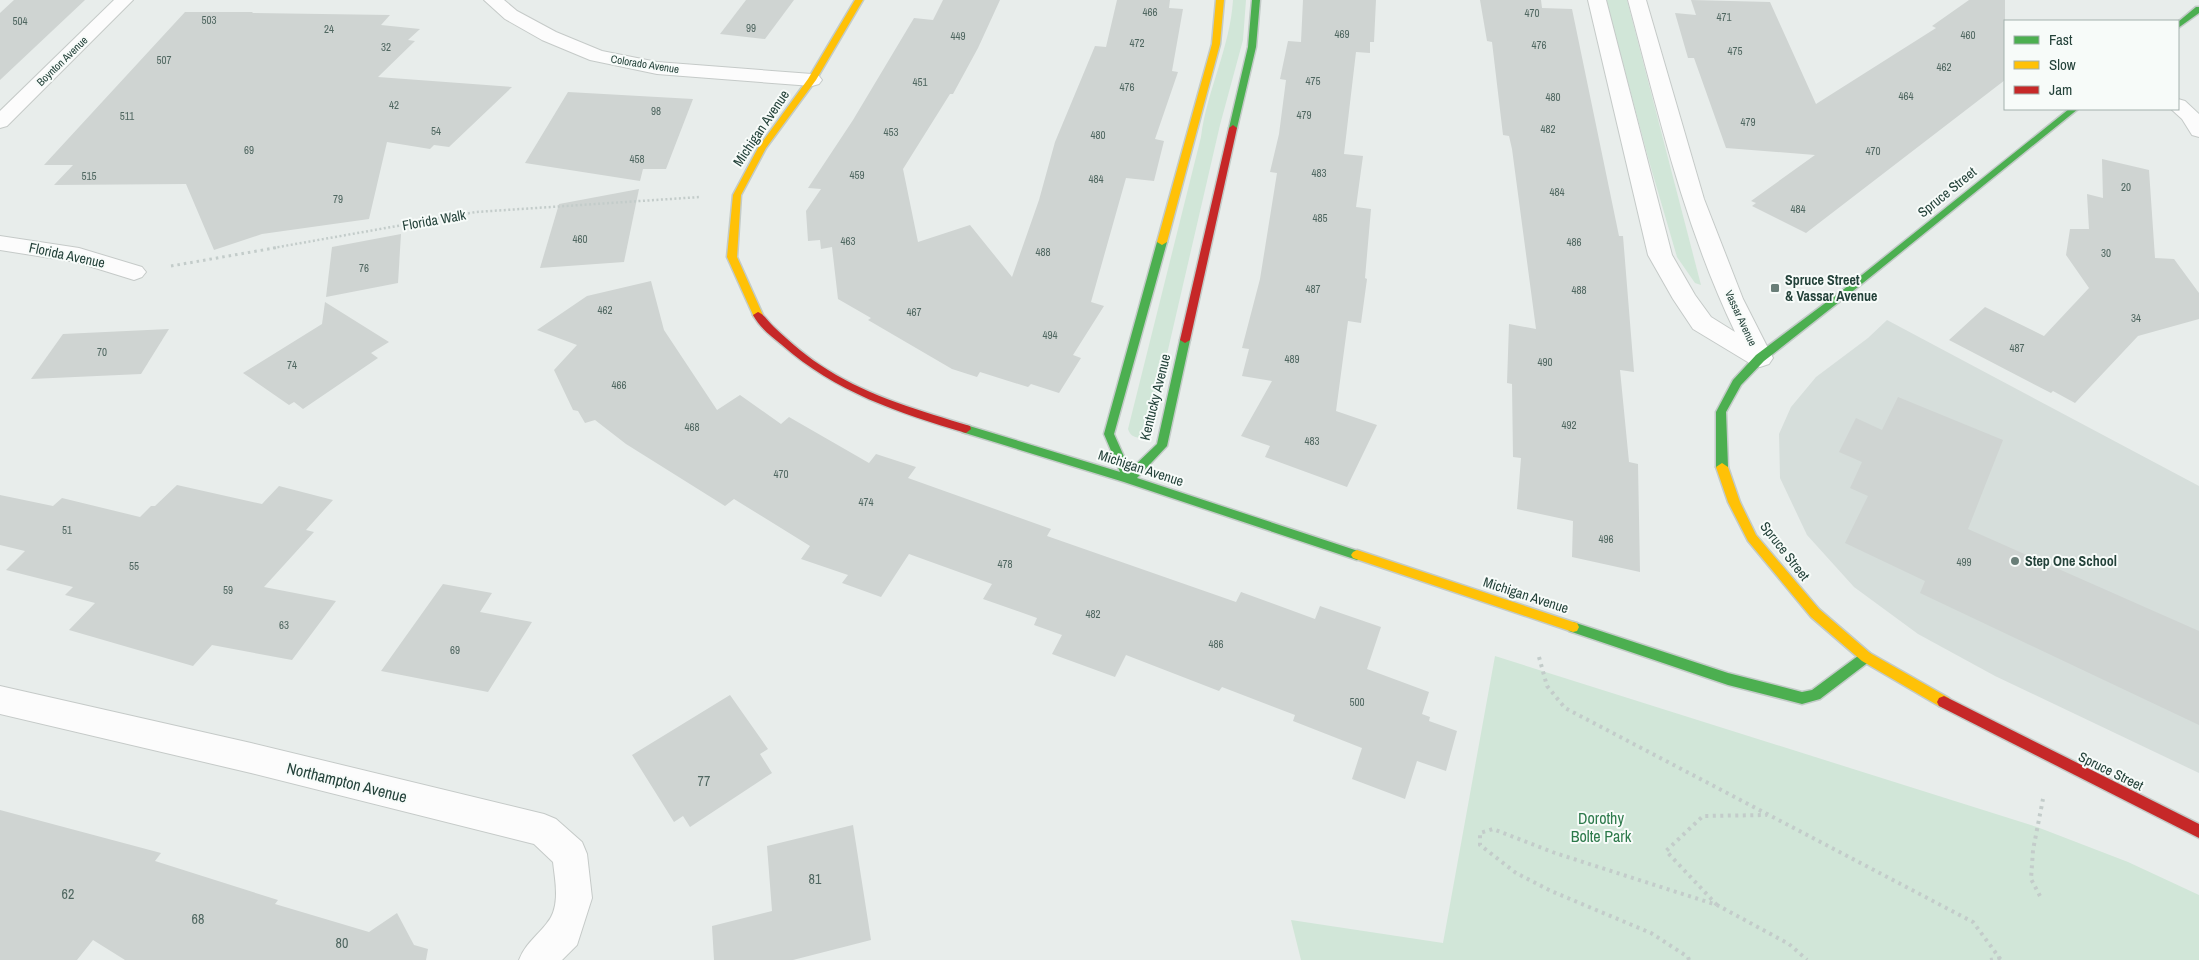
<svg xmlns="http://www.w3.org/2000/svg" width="2199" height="960" font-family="'Archivo Narrow',sans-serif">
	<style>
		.built { fill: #d6dedb }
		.green { fill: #d1e6d8 }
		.building { fill: #cfd4d2 }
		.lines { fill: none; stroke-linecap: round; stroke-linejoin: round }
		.street-casing { stroke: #c5cac8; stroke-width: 2 }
		.fast-casing { stroke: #c3cbc8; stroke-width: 3 }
		.slow-casing { stroke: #c3cbc8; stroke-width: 3 }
		.jam-casing { stroke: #c3cbc8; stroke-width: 3 }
		.path-far2 { stroke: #c3ccca; stroke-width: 2.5; stroke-dasharray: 2 2.5; stroke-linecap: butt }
		.path-far1 { stroke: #c3ccca; stroke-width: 3; stroke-dasharray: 2.5 4; stroke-linecap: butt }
		.path { stroke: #c3ccca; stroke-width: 4; stroke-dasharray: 3 4.5; stroke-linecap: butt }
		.street { fill: #fcfcfc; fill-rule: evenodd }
		.fast { fill: #4caf50; fill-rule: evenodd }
		.slow { fill: #ffc107; fill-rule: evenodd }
		.jam { fill: #c62828; fill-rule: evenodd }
		.poi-dot { fill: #697e78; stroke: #f7fbf9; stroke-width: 2 }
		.labels { text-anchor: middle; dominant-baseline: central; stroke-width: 4; stroke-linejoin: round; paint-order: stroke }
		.number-label { font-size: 11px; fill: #506761 }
		.far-street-label { font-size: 11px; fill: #24423a; stroke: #f7fbf9 }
		.street-label { font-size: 14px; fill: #24423a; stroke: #f7fbf9 }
		.poi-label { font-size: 14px; font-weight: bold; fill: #24423a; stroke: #f7fbf9; text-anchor: start }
		.near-number-label { font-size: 14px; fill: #506761 }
		.near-street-label { font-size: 16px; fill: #24423a; stroke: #f7fbf9 }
		.near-park-label { font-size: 16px; fill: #2d7a4b; stroke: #f7fbf9 }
	</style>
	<rect width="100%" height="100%" fill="#e8edeb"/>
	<path class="built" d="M1887,320L2199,486V773L1995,676L1918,634L1854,587L1807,535L1780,478L1779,434L1791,407L1816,377L1868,338Z"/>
	<g class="green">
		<path d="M1233,0H1246L1243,40L1220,125L1149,432L1140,438C1133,437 1130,435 1128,429L1201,137C1207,90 1230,48 1233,0Z"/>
		<path d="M1606,0H1627L1701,285L1695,283L1677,257L1649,161Z"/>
		<path d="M1495,656L2037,827L2128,862L2199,895V960H1301L1291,920L1443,943Z"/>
	</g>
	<g class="building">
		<path d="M14,0H85L0,80V13Z"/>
		<path d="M746,0H794L765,39L720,34Z"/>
		<path d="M943,0H1000L978,48L953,94H950L903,169L918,242L970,225L1012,277L1039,200L1055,142L1095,46L1106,47L1117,0H1170L1169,8L1183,9L1172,71L1178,72L1155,139L1164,141L1154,181L1126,178L1091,302L1104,306L1073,355L1081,358L1059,393L1031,384L1028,387L980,372L977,377L952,369L868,320L871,318L838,299L832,247L821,249L820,240L808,241L806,211L821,189L808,188L853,120L914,18L933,20Z"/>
		<path d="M1303,0H1376L1374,42H1370V53L1356,52L1344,154L1363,156L1356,207L1371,209L1365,278L1367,279L1361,323L1348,321L1336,411L1377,425L1347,487L1265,457L1270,446L1241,436L1272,381L1242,376L1249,349L1242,348L1260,279L1277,173L1270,172L1279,134L1286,80L1280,79L1288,41L1301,42Z"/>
		<path d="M1480,0H1541L1542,8L1572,9L1619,236H1623L1634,372L1620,370L1629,462L1638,464L1640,572L1572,557L1573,521L1517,509L1521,458L1513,457L1512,384L1507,383L1509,324L1536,329L1512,149L1509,136L1503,135L1492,42L1487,41Z"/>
		<path d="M1691,0L1770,2L1816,104L1936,28L1932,26L1969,0H2005V80L1806,233L1752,206L1756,203L1751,201L1815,155L1726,148L1694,58H1688L1675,13L1696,15Z"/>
		<path d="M185,12H253L252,13L390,15L381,25L420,29L408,40L415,41L378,77L512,87L449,147L434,145L430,149L387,142L369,219L262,234L214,250L186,184L54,185L73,165H44Z"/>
		<path d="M568,92L693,99L666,169H643L640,181L525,163Z"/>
		<path d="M2102,159L2149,170L2155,258L2174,259L2199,293V319L2138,336L2075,403L2053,391L2051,393L1949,340L1985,307L2044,336L2089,288L2066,255L2070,229H2089L2087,194L2103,198Z"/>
		<path d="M639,189L624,262L540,268L559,204Z"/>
		<path d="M401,234L398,283L326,297L332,247Z"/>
		<path d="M651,281L664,330L717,410L740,395L781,424L789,417L869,463L876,454L916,467L908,478L1051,529L1047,536L1236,602L1241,592L1315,619L1320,606L1381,627L1367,669L1429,692L1422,714L1430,717L1429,721L1457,731L1446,771L1417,761L1405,799L1352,779L1362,748L1293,721L1295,715L1222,687L1219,691L1126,655L1115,677L1052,654L1062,635L1034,625L1037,618L983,599L992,584L909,554L881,597L842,583L848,575L801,559L810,546L734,499L725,506L626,444L595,420L585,423L578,411L573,410L554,370L577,345L537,330L587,296Z"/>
		<path d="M325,302L389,342L371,353L378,358L303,409L294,402L289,405L243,373L322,324Z"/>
		<path d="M169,329L141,374L31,379L63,334Z"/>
		<path d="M1898,397L2003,440L1968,529L2199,631V725L1920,593L1925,581L1845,543L1868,496L1850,488L1862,462L1839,452L1856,418L1882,430Z"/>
		<path d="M177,485L262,504L279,486L333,500L306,530L314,532L264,587L336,601L292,660L212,645L193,666L69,630L95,603L65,595L73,587L6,570L25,551L0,545V495L53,506L62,498L140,517L151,506H155Z"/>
		<path d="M443,584L492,593L480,612L532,622L488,692L381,671Z"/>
		<path d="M730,695L768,749L760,754L772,773L690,827L683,816L674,822L632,755Z"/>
		<path d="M0,810L161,853L155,861L278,900L275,904L369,932L397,913L414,945L428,949L426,960H125L93,940L77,960H0Z"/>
		<path d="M853,825L871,940L793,960H714L712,926L772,911L767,846Z"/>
	</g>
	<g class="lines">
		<g class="street-casing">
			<g id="street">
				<path d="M114,0H133L7,126L0,128V111Z"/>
				<path d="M484,0H504L517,11L556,32L602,51L657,62L812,74L819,76L822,80L819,84L812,86L657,74L590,60L542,40L505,19Z"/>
				<path d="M1588,0H1606L1672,255L1695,295L1711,317L1735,332C1684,226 1658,112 1628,0H1646L1704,199L1743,299L1773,358L1769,364L1760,367L1751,364L1693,329L1673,299L1648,255Z"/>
				<path d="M2178,99L2185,101L2199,114V137L2192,135L2182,119L2171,109H2178Z"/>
				<path d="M0,236L79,248L142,267L146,272L142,277L134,280L76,262L0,250Z"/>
				<path d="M0,686L251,743L544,814L556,819L582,842L587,854L592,898L577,945L562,960H519C525,944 537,936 547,923C561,907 555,880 553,862L534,844L251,773L0,714Z"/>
			</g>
		</g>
		<g class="fast-casing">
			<g id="fast">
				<path d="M1252,0H1260L1256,47L1237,128L1233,131L1229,128L1248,47Z"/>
				<path d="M2196,7H2199V13L2178,28V22Z"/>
				<path d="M2069,109H2078L1858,287L1764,361L1741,385L1726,412L1728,467L1722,471L1718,470L1716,467V412L1733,380L1756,355L1852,283Z"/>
				<path d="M1162,239L1167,242L1114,434L1130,470L1157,444L1180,340L1185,337L1189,338L1190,340L1167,446L1137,478L1361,552L1363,555L1361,558L1357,560L1124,482L962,432L961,429L962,426L966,425L1120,472L1104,434L1157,242Z"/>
				<path d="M1573,622L1728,673L1802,692L1812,690L1862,653L1866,652L1870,653L1872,657L1870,661L1820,699L1802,704L1728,685L1569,631L1567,627L1569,623Z"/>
			</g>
		</g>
		<g class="slow-casing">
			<g id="slow">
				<path d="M855,0H863L816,80L766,148L741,195L737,257L763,315L762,317H754L727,257L733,195L758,148L808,79Z"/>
				<path d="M1216,0H1224L1220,44L1167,242L1162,245L1157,242L1212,44Z"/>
				<path d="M1722,463L1728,467L1740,502L1756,535L1819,609L1870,653L1949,698L1951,702L1949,706L1944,708L1939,706L1862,661L1811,617L1748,541L1728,502L1716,467Z"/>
				<path d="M1357,550L1573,622L1577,623L1579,627L1577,631L1573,632L1353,558L1351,555L1353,552Z"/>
			</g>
		</g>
		<g class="jam-casing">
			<g id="jam">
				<path d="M1233,125L1237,128L1190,340L1185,343L1180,340L1229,128Z"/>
				<path d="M758,312C764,314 769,323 774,327C791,343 808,358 828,370C871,397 921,411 970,426L971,429L966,433C899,413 835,392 782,345C771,336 760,328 753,315Z"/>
				<path d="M1944,696L2199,824V838L1939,706L1937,702L1939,698Z"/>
			</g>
		</g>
		<path class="path-far2" d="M273,248L476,212L700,197"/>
		<path class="path-far1" d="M171,266L280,247"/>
		<g class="path">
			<path d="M1539,657L1547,686L1565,708L1973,922L2001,960"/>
			<path d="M2040,896L2031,879L2033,850L2043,799"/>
			<path d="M1717,905L1666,851L1703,816L1767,815"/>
			<path d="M1689,960L1688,957L1651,933L1551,891L1516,873L1480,845V833L1493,829L1555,853L1717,905L1789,944L1807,960"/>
			<path d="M1990,960L2001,958"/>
		</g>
		<use href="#street" class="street"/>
		<use href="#fast" class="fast"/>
		<use href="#slow" class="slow"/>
		<use href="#jam" class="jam"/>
	</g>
	<g class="poi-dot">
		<rect x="1770" y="283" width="10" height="10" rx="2.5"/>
		<circle cx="2015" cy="561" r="5"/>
	</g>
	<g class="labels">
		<g class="number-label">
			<text x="1150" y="12">466</text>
			<text x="1532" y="13">470</text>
			<text x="1724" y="17">471</text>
			<text x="209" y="20">503</text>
			<text x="20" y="21">504</text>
			<text x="751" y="28">99</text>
			<text x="329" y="29">24</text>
			<text x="1342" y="34">469</text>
			<text x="1968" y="35">460</text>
			<text x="958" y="36">449</text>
			<text x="1137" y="43">472</text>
			<text x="1539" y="45">476</text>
			<text x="386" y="47">32</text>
			<text x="1735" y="51">475</text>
			<text x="164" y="60">507</text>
			<text x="1944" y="67">462</text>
			<text x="1313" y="81">475</text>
			<text x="920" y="82">451</text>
			<text x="1127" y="87">476</text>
			<text x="1906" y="96">464</text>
			<text x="1553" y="97">480</text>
			<text x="394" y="105">42</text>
			<text x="656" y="111">98</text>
			<text x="1304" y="115">479</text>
			<text x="127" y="116">511</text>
			<text x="1748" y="122">479</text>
			<text x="1548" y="129">482</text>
			<text x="436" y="131">54</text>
			<text x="891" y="132">453</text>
			<text x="1098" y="135">480</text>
			<text x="249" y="150">69</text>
			<text x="1873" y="151">470</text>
			<text x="637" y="159">458</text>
			<text x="1319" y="173">483</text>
			<text x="857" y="175">459</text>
			<text x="89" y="176">515</text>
			<text x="1096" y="179">484</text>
			<text x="2126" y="187">20</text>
			<text x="1557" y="192">484</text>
			<text x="338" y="199">79</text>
			<text x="1798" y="209">484</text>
			<text x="1320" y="218">485</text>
			<text x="580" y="239">460</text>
			<text x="848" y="241">463</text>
			<text x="1574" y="242">486</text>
			<text x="1043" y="252">488</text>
			<text x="2106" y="253">30</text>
			<text x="364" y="268">76</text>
			<text x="1313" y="289">487</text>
			<text x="1579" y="290">488</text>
			<text x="605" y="310">462</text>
			<text x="914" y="312">467</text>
			<text x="2136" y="318">34</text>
			<text x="1050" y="335">494</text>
			<text x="2017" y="348">487</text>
			<text x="102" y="352">70</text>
			<text x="1292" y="359">489</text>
			<text x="1545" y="362">490</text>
			<text x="292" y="365">74</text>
			<text x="619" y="385">466</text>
			<text x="1569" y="425">492</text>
			<text x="692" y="427">468</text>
			<text x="1312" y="441">483</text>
			<text x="781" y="474">470</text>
			<text x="866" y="502">474</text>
			<text x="67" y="530">51</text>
			<text x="1606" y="539">496</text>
			<text x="1964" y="562">499</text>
			<text x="1005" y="564">478</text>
			<text x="134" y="566">55</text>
			<text x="228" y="590">59</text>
			<text x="1093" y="614">482</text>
			<text x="284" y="625">63</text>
			<text x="1216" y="644">486</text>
			<text x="455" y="650">69</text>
			<text x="1357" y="702">500</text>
		</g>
		<g class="far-street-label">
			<text transform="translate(62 61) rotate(-44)">Boynton Avenue</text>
			<text transform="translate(645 64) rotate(9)">Colorado Avenue</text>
			<text transform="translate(1741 318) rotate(65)">Vassar Avenue</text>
		</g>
		<g class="street-label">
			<text transform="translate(761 128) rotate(-56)">Michigan Avenue</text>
			<text transform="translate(1947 192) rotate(-39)">Spruce Street</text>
			<text transform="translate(434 220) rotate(-10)">Florida Walk</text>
			<text transform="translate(67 255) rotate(12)">Florida Avenue</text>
			<text transform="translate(1155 397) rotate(-76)">Kentucky Avenue</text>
			<text transform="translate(1141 468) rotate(18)">Michigan Avenue</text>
			<text transform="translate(1785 551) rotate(52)">Spruce Street</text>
			<text transform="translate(1526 595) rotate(18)">Michigan Avenue</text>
			<text transform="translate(2111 771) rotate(26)">Spruce Street</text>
		</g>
		<g class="poi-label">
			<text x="1785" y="280">Spruce Street<tspan x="1785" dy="16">&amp; Vassar Avenue</tspan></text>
			<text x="2025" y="561">Step One School</text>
		</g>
		<g class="near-number-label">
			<text x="704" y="781">77</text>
			<text x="815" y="879">81</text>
			<text x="68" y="894">62</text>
			<text x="198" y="919">68</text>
			<text x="342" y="943">80</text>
		</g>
		<g class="near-street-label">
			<text transform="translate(347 782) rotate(14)">Northampton Avenue</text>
		</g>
		<g class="near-park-label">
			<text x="1601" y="818">Dorothy<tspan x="1601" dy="18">Bolte Park</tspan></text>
		</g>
	</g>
	<rect x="2004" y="20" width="175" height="90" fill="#f7fbf9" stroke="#a3b1ad"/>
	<rect x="2014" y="36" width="25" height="8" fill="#4caf50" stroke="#a3b1ad"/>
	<text x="2049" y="45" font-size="15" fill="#24423a">Fast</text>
	<rect x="2014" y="61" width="25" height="8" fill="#ffc107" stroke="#a3b1ad"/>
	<text x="2049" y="70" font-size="15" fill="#24423a">Slow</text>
	<rect x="2014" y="86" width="25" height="8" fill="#c62828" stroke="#a3b1ad"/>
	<text x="2049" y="95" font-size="15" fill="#24423a">Jam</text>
</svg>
